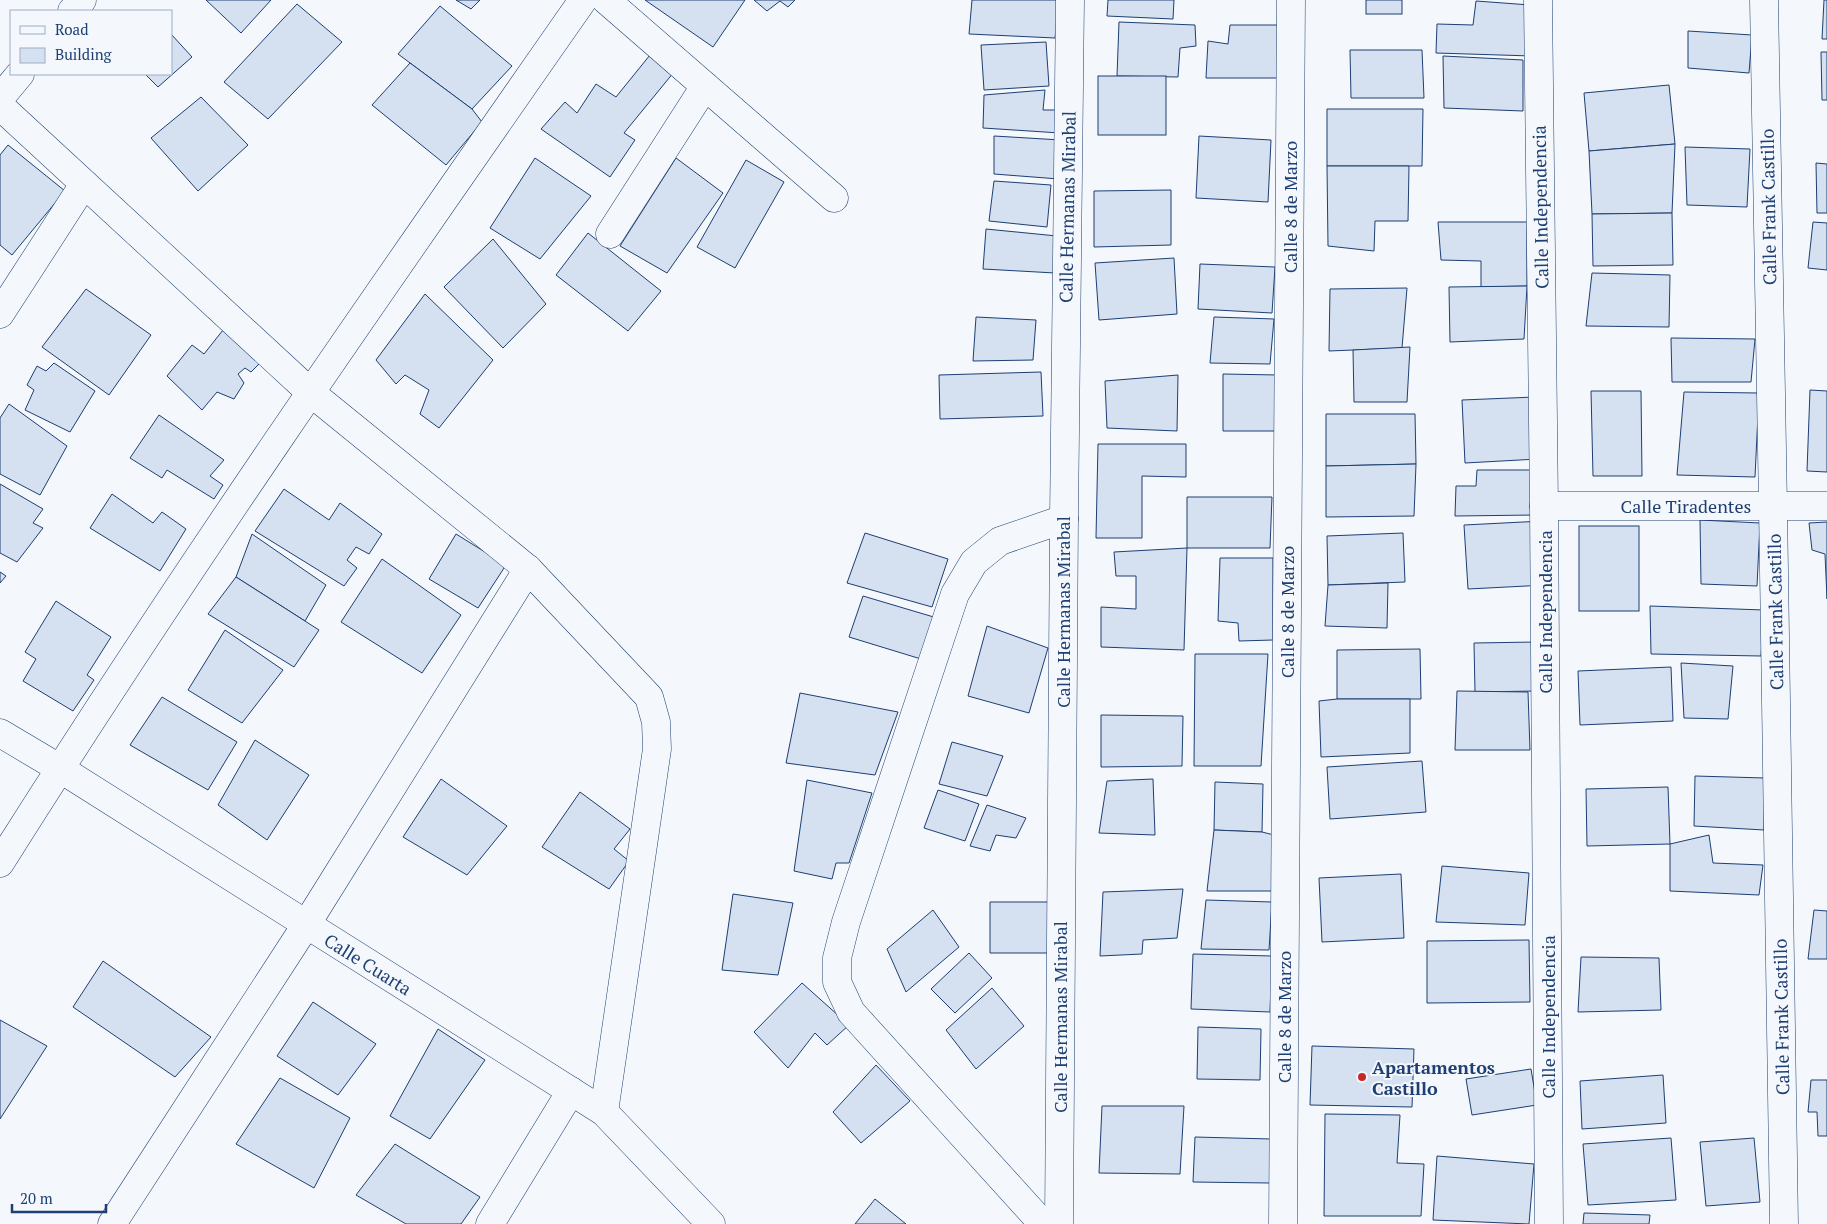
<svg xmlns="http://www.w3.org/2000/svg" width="1827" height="1224" font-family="'PT Serif',serif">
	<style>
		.building { fill: #d5e0f0; stroke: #1d3f73 }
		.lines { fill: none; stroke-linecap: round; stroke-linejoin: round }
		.minor-casing { stroke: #1d3f73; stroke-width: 29 }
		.minor { stroke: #f4f7fb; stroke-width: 28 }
		.poi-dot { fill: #c62828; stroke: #f4f7fb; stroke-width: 2 }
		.labels { text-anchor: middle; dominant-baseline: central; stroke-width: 4; stroke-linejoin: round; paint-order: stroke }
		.street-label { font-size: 18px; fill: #1d3f73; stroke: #f4f7fb }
		.poi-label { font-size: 18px; font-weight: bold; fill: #1d3f73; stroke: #f4f7fb; text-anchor: start }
	</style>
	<rect width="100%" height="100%" fill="#f4f7fb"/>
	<g class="building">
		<path d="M206,0H271L241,33Z"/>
		<path d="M456,0H480L471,9Z"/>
		<path d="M645,0H745L713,47Z"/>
		<path d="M754,0H795L788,7L780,1L767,11Z"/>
		<path d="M972,0H1059L1055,38L969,34Z"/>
		<path d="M1108,0H1174L1173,19L1107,16Z"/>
		<rect x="1366" y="0" width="36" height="14"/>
		<path d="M1824,0H1827V39H1822Z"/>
		<path d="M1476,1L1530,5L1532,56L1436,53L1437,24L1473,25Z"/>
		<path d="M297,4L342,42L268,119L224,82Z"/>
		<path d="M440,6L512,66L472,109L398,54Z"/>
		<path d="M1119,22L1195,25L1196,46L1180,48L1178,77L1117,76Z"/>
		<path d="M1230,25H1280L1279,78H1206L1208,41L1228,44Z"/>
		<path d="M1688,31L1752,35L1749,73L1688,68Z"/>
		<path d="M171,34L192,57L158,87L145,74H171Z"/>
		<path d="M1046,42L1049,86L984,90L981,45Z"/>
		<path d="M1350,50H1422L1424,98H1351Z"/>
		<path d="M1821,52H1827V100H1822Z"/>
		<path d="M650,55L674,72L624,133L635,140L610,177L541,129L565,102L577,113L596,84L616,97Z"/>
		<path d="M1443,56L1523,60V111L1444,108Z"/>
		<path d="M410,63L472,109L482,122L446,165L372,105Z"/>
		<rect x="1098" y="76" width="68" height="59"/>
		<path d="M1669,85L1675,144L1589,151L1584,93Z"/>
		<path d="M1045,90L1043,110H1063L1060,133L983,128L984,95Z"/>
		<path d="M201,97L248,145L198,191L151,138Z"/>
		<path d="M1327,109H1423L1422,166H1327Z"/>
		<path d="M994,136L1061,140L1059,179L994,174Z"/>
		<path d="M1199,136L1271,140L1268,202L1196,198Z"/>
		<path d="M1675,144L1672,213L1592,214L1589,151Z"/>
		<path d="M8,145L65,191L12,255L0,245V155Z"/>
		<path d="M1685,147L1750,149L1747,207L1687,205Z"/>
		<path d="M535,158L591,196L540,259L490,228Z"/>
		<path d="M676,158L723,193L667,273L620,246Z"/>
		<path d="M746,160L784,182L735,268L697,247Z"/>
		<path d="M1816,163L1827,164V213H1817Z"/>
		<path d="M1327,166H1409L1408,221H1375L1374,251L1328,246Z"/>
		<path d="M994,181L1051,185L1047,227L989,221Z"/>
		<path d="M1171,190V245L1094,247V191Z"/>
		<path d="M1672,213L1673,265L1593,266L1592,214Z"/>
		<path d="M1438,222H1527V286L1481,287V261L1441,260Z"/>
		<path d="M1813,222L1827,223V270L1808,268Z"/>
		<path d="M986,229L1057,236L1055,273L983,269Z"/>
		<path d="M588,233L661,291L628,331L556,275Z"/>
		<path d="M493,239L546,304L503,348L444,287Z"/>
		<path d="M1174,258L1177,314L1099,320L1095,263Z"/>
		<path d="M1200,264L1275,267L1272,313L1198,309Z"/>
		<path d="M1592,273L1670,275L1669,327L1586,326Z"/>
		<path d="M1527,286L1524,339L1450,342L1449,287Z"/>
		<path d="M1407,288L1402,348L1329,351L1330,289Z"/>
		<path d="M86,289L151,335L109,395L42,347Z"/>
		<path d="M425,294L493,360L439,428L420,414L429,390L405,375L396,384L376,360Z"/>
		<path d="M976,317L1036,320L1033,360L973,361Z"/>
		<path d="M1214,317L1274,319L1270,364L1210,363Z"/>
		<path d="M227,325L263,360L251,372L245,368L238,374L244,383L234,399L217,392L202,410L167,376L192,345L204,354Z"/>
		<path d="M1671,338L1755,339L1751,382H1672Z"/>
		<path d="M1410,347L1407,402H1354L1353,350Z"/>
		<path d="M54,363L95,391L70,432L25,410L34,390L27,385L37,366L46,371Z"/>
		<path d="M1041,372L1043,416L940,419L939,375Z"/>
		<path d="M1223,374L1278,375L1275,431H1223Z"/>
		<path d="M1178,375L1177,431L1107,428L1105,381Z"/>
		<path d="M1810,390L1827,391V472L1807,471Z"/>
		<path d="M1591,391H1641L1642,476H1593Z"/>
		<path d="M1684,392L1759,393L1755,477L1677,475Z"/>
		<path d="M1535,397L1538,459L1465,463L1462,400Z"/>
		<path d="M9,404L67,446L40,495L0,474V418Z"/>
		<path d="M1326,414H1415L1416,464L1326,466Z"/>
		<path d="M159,415L224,460L210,476L223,485L214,499L167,470L162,478L130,458Z"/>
		<path d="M1098,444H1186V477L1142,476V538H1096Z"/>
		<path d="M1416,464L1414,516L1326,517V466Z"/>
		<path d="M1477,470H1537L1536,515L1455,516L1456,486H1476Z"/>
		<path d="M0,484L43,509L33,523L43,528L17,562L0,553Z"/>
		<path d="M284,489L329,520L340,503L382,534L369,554L356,547L347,560L357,568L344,586L255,531Z"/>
		<path d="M112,494L153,523L162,512L186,529L160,571L90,528Z"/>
		<path d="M1187,497H1272L1270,548H1187Z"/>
		<path d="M1700,520L1760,523L1757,586L1701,584Z"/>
		<path d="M1543,521L1546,585L1468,589L1464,525Z"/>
		<path d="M1827,522V599L1825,554L1812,550L1809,523Z"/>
		<rect x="1579" y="526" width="60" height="85"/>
		<path d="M865,533L948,559L932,607L847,583Z"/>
		<path d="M1403,533L1405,582L1328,585L1327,536Z"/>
		<path d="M252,534L326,585L305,621L236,577Z"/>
		<path d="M456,534L506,565L478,608L429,579Z"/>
		<path d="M1187,548L1184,650L1101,647V607L1136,609V576H1116L1114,552Z"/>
		<path d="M1220,558H1273V640L1239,641L1238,623L1218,621Z"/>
		<path d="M382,559L461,615L422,673L341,622Z"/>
		<path d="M0,572L6,576L0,583Z"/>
		<path d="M236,577L319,630L294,667L208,614Z"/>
		<path d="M1388,583L1387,628L1325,626L1328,585Z"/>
		<path d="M863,596L937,618L921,659L849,637Z"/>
		<path d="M56,601L111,637L87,675L94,680L73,711L23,681L36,659L25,652Z"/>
		<path d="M1650,606L1764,610L1761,656L1651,654Z"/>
		<path d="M987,626L1048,648L1029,713L968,696Z"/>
		<path d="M225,630L283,670L242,723L188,690Z"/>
		<path d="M1536,642L1537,691L1475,692L1474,643Z"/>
		<path d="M1420,649L1421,699H1337V650Z"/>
		<path d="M1195,654H1268L1261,766H1194Z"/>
		<path d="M1681,663L1733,666L1728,719L1684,718Z"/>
		<path d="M1671,667L1673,721L1580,725L1578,671Z"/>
		<path d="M1457,691L1528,692L1530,750H1455Z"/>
		<path d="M800,693L898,712L875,775L786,763Z"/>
		<path d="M162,697L237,742L208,790L130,745Z"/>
		<path d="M1337,699H1410V753L1321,757L1319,701Z"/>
		<path d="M1101,715L1183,716L1182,766L1101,767Z"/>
		<path d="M255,740L309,775L267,840L218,805Z"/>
		<path d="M952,742L1003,756L987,796L939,784Z"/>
		<path d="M1422,761L1426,812L1330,819L1327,767Z"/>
		<path d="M1695,776L1765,778L1764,830L1694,826Z"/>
		<path d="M441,779L507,826L467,875L403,837Z"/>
		<path d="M1153,779L1155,835L1099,833L1107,781Z"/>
		<path d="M807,780L872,793L849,863H836L832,879L794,871Z"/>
		<path d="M1215,782L1263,784L1262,832L1214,830Z"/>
		<path d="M1668,787L1670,844L1587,846L1586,789Z"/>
		<path d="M938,790L979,804L965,841L924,828Z"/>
		<path d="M580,792L630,829L614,849L629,861L609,889L542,847Z"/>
		<path d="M987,805L1026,818L1016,838L996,835L990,851L970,846Z"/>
		<path d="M1214,830L1262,832L1274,835L1272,891H1207Z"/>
		<path d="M1709,835L1713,863L1763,865L1759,895L1670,891V844Z"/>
		<path d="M1442,866L1529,873L1525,925L1436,922Z"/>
		<path d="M1401,874L1404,938L1322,942L1319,878Z"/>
		<path d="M1183,889L1177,938L1143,940L1142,954L1100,956L1103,892Z"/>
		<path d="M733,894L793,903L778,975L722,970Z"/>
		<path d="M1206,900L1272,902L1269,950L1201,949Z"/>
		<path d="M990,902H1050L1048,953H990Z"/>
		<path d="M933,910L959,947L906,992L887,949Z"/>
		<path d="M1814,910L1827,911V959H1808Z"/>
		<path d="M1529,940L1530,1002L1427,1003V941Z"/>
		<path d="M969,953L992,978L955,1013L931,989Z"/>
		<path d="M1193,954L1272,956L1270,1012L1191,1009Z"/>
		<path d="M1581,957L1659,958L1661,1010L1578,1012Z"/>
		<path d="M103,961L211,1037L175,1077L73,1007Z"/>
		<path d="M802,983L849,1025L827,1045L815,1033L788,1068L754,1032Z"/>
		<path d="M992,988L1024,1026L976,1069L946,1030Z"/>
		<path d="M313,1002L376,1044L338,1095L277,1056Z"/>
		<path d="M0,1020L47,1046L0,1119Z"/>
		<path d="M1198,1027L1261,1029L1260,1080L1197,1079Z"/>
		<path d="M438,1029L485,1060L430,1139L390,1116Z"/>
		<path d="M1312,1046L1414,1049L1412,1107L1310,1105Z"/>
		<path d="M876,1065L910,1101L861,1143L833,1112Z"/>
		<path d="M1531,1069L1537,1105L1472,1115L1466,1079Z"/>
		<path d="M1663,1075L1666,1123L1582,1129L1580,1081Z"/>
		<path d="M280,1078L350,1118L314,1188L236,1144Z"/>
		<path d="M1811,1080H1827V1136H1818L1817,1112H1808Z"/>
		<path d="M1102,1106H1184L1180,1174L1099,1173Z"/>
		<path d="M1325,1114L1400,1115L1397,1163L1424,1164L1421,1216H1324Z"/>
		<path d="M1195,1137L1271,1139L1270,1183L1193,1182Z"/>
		<path d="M1671,1138L1676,1200L1588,1205L1583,1144Z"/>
		<path d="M1754,1138L1760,1202L1706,1206L1700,1142Z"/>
		<path d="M395,1144L480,1197L461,1224H406L356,1195Z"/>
		<path d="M1437,1156L1534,1164L1529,1224L1433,1220Z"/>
		<path d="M875,1199L906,1224H855Z"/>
		<path d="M1584,1213L1650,1215L1649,1224H1583Z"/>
	</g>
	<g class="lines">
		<g class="minor-casing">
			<g id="minor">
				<path d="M606,0L834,198"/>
				<path d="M1538,0L1544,506L1549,1224"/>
				<path d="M1764,0L1773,506L1784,1224"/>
				<path d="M72,11L82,0"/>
				<path d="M0,98L20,74"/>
				<path d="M0,106L310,392L528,569L649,697L656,722L657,749L604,1112"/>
				<path d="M610,234L705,86"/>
				<path d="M0,314L84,184"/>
				<path d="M1544,506H1827"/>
				<path d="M0,733L59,768L604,1112L711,1224"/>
				<path d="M0,863C185,569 384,285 583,0"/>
				<path d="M112,1224L306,925L528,569"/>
				<path d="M490,1224L571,1091"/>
				<path d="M1043,1224L851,1012L837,982V958L846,922L955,594L974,562L1000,541L1064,519"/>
				<path d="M1059,1224L1064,519L1070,0"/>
				<path d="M1283,1224L1291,0"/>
			</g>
		</g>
		<use href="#minor" class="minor"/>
	</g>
	<circle class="poi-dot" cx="1362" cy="1077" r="5"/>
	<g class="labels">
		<g class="street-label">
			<text transform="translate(1067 207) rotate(-89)">Calle Hermanas Mirabal</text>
			<text transform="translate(1290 207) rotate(-90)">Calle 8 de Marzo</text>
			<text transform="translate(1540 207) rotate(-91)">Calle Independencia</text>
			<text transform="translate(1768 207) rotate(-91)">Calle Frank Castillo</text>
			<text x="1686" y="506">Calle Tiradentes</text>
			<text transform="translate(1063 612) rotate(-90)">Calle Hermanas Mirabal</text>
			<text transform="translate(1287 612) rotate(-90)">Calle 8 de Marzo</text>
			<text transform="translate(1545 612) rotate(-90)">Calle Independencia</text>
			<text transform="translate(1775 612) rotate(-91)">Calle Frank Castillo</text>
			<text transform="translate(368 964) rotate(32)">Calle Cuarta</text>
			<text transform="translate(1060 1017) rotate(-90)">Calle Hermanas Mirabal</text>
			<text transform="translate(1284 1017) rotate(-90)">Calle 8 de Marzo</text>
			<text transform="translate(1548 1017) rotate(-90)">Calle Independencia</text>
			<text transform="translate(1781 1017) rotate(-91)">Calle Frank Castillo</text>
		</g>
		<g class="poi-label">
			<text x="1372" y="1067">Apartamentos<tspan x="1372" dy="21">Castillo</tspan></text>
		</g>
	</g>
	<rect x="10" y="10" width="162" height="65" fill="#f4f7fb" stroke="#9eadc5"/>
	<rect x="20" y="26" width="25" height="8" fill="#f4f7fb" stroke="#9eadc5"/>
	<text x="55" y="35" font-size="15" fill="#1d3f73">Road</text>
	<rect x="20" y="48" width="25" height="15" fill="#d5e0f0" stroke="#9eadc5"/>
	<text x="55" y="60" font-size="15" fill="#1d3f73">Building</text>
	<path d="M12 1204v8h94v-8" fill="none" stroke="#1d3f73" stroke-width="2.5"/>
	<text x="20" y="1204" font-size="15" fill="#1d3f73" stroke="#f4f7fb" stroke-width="4" paint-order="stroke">20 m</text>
</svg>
